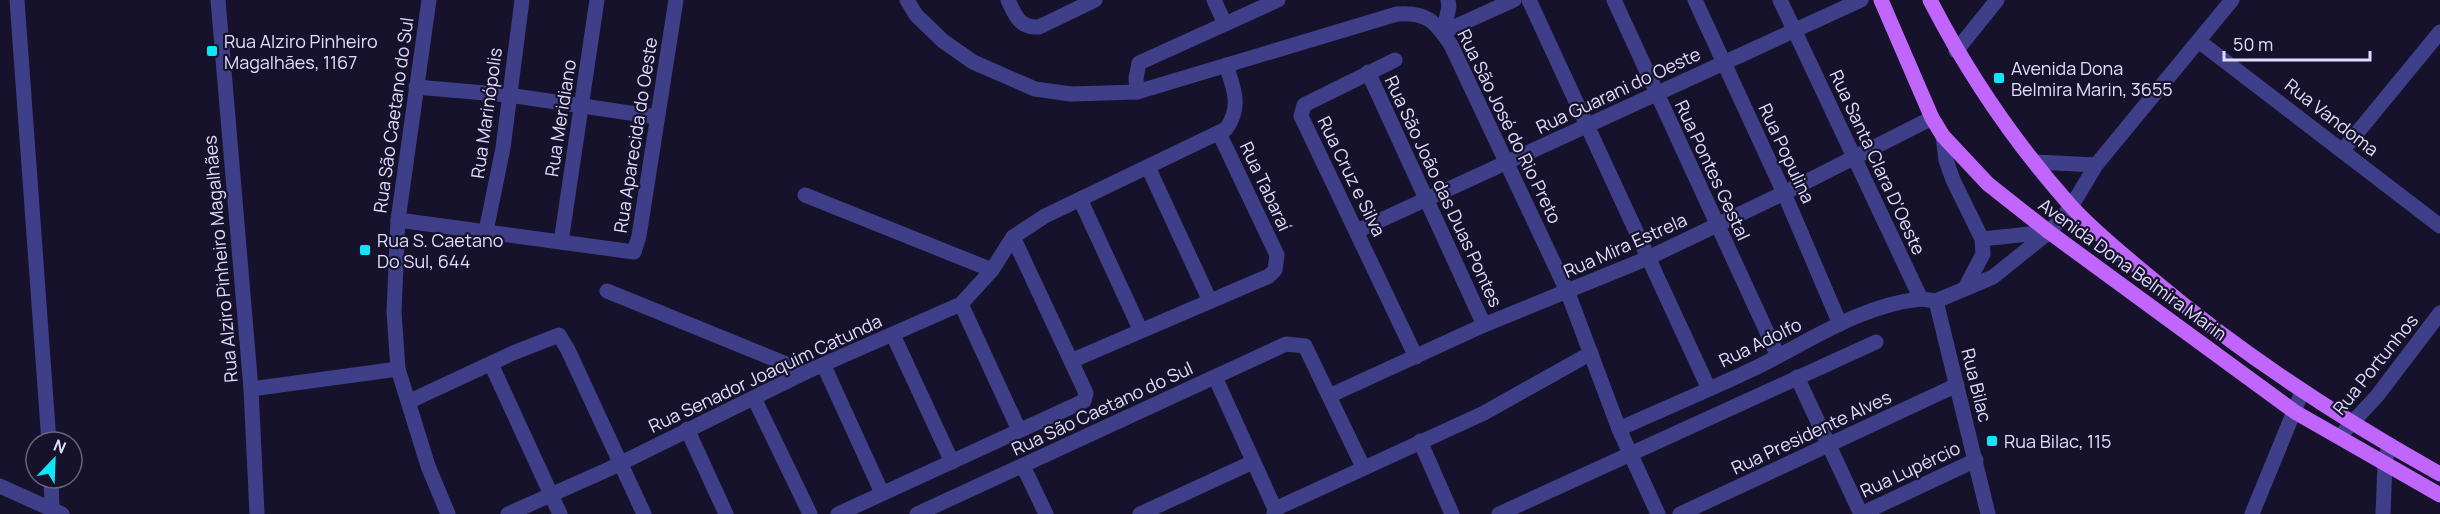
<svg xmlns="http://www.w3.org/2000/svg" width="2440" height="514" font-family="Manrope,sans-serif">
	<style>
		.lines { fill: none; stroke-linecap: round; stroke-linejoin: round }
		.minor { stroke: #3f3e89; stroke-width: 15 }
		.tertiary { stroke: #3f3e89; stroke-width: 15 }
		.primary { stroke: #c166fc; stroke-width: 15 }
		.poi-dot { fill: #0ce7fa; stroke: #16122b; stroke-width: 2 }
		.labels { text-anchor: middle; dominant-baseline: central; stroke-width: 4.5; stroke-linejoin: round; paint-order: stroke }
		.poi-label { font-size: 18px; fill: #e0dcfe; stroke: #16122b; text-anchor: start }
		.street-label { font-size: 18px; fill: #e0dcfe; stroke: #16122b }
	</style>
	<rect width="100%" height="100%" fill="#16122b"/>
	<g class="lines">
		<g class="minor">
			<path d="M17,0L49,442"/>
			<path d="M429,0L398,220L394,312L398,369L428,466L448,514"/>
			<path d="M907,0L916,15L943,41L973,62L1035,89L1071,94L1137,92L1397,14C1427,12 1435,21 1451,45L1568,293L1619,429L1658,514"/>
			<path d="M1008,0C1015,16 1020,28 1039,27L1095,0"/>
			<path d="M1214,0L1225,24"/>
			<path d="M1529,0L1709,389"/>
			<path d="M1614,0L1778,356"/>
			<path d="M1695,0L1784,193L1840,324"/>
			<path d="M1780,0L1921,299L1936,301L1993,277L2049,232L2071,207L2096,165L2232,0"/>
			<path d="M1443,32L1514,0"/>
			<path d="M1443,32L1449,7L1448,0"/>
			<path d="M2200,42L2440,226"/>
			<path d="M1956,51L1997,0"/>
			<path d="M1395,60L1304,105L1301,116L1416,357"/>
			<path d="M1368,72L1484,325"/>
			<path d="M416,87L508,95L657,117"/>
			<path d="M1137,92L1136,78L1139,63L1278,0"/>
			<path d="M1943,136L1946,160L1953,180L1982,239L1983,254L1965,288"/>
			<path d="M2343,150L2440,32"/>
			<path d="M2035,162L2096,165"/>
			<path d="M1148,167L1210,301"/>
			<path d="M805,195L992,270"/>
			<path d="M1080,199L1140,329"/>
			<path d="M398,220L634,252L639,236L676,0"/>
			<path d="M486,231L503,148L522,0"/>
			<path d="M1357,231L1861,0"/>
			<path d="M1982,239L2049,232"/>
			<path d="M561,242L597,0"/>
			<path d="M607,291L806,372"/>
			<path d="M1936,301L1988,514"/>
			<path d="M961,304L1019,430"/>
			<path d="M893,335L952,462"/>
			<path d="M1071,361L1269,276L1275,270L1277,255L1219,133"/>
			<path d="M491,364L560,514"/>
			<path d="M824,366L882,493"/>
			<path d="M1215,377L1275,509L1274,514"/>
			<path d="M1797,377L1861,514"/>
			<path d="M251,389L398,369"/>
			<path d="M1329,396L1484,325L1648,258L1784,193L1932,118"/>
			<path d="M754,398L810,514"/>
			<path d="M410,401L513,353L559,335L568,350L644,514"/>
			<path d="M687,429L726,514"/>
			<path d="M1619,429C1663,409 1709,390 1753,369C1807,343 1860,305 1921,299"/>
			<path d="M2339,437L2377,396L2440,313"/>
			<path d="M1420,441L1452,514"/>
			<path d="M1023,466L1046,514"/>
			<path d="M51,478L52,508"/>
			<path d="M0,486L62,514"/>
			<path d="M1275,509L1484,413L1591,353"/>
			<path d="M508,514L609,469L806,372L961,304L992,270L1013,237L1045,216L1226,129C1242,107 1234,89 1226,65"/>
			<path d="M838,514L1084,401L1086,393L1013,237"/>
			<path d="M917,514L1286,344L1305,346L1363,467"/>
			<path d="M1140,514L1253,462"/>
			<path d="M1499,514L1876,342"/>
			<path d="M1680,514L1957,385"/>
			<path d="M1861,514L1976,460"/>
			<path d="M2252,514L2302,392"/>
		</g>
		<g class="tertiary">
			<path d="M218,0L251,389L257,514"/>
			<path d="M2383,514L2385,463L2389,445"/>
		</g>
		<g class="primary">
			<path d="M1881,0L1932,118L1943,136L1988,184L2049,232L2295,412L2440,495"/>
			<path d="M1930,0C1968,74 2015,143 2070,205C2094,232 2124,255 2151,278C2241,354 2338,417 2440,474"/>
		</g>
	</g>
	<g class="poi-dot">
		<rect x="206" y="45" width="12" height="12" rx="3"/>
		<rect x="1993" y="72" width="12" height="12" rx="3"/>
		<rect x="359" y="244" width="12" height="12" rx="3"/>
		<rect x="1986" y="435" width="12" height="12" rx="3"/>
	</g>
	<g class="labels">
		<g class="poi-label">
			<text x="224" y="41">Rua Alziro Pinheiro<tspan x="224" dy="21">Magalhães, 1167</tspan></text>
			<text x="2011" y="68">Avenida Dona<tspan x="2011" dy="21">Belmira Marin, 3655</tspan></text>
			<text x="377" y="240">Rua S. Caetano<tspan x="377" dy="21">Do Sul, 644</tspan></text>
			<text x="2004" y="441">Rua Bilac, 115</text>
		</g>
		<g class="street-label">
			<text transform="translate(1618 90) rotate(-25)">Rua Guarani do Oeste</text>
			<text transform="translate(486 113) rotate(-82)">Rua Marinópolis</text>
			<text transform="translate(393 115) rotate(-82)">Rua São Caetano do Sul</text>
			<text transform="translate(2332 117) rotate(38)">Rua Vandoma</text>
			<text transform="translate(560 118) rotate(-81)">Rua Meridiano</text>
			<text transform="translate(1510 126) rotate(64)">Rua São José do Rio Preto</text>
			<text transform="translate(635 135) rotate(-81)">Rua Aparecida do Oeste</text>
			<text transform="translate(1787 153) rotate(65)">Rua Populina</text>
			<text transform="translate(1878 162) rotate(65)">Rua Santa Clara D'Oeste</text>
			<text transform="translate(1713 170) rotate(65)">Rua Pontes Gestal</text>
			<text transform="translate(1352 176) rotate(64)">Rua Cruz e Silva</text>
			<text transform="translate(1266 186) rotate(65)">Rua Tabaraí</text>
			<text transform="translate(1444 191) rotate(65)">Rua São João das Duas Pontes</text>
			<text transform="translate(1625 245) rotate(-24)">Rua Mira Estrela</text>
			<text transform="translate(220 259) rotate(-95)">Rua Alziro Pinheiro Magalhães</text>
			<text transform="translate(2133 269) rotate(36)">Avenida Dona Belmira Marin</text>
			<text transform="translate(1760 342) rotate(-26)">Rua Adolfo</text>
			<text transform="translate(2375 364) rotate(-51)">Rua Portunhos</text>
			<text transform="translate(765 373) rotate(-25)">Rua Senador Joaquim Catunda</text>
			<text transform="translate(1977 385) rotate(76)">Rua Bilac</text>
			<text transform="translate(1102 408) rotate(-25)">Rua São Caetano do Sul</text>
			<text transform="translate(1811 432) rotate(-25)">Rua Presidente Alves</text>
			<text transform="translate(1910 469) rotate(-25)">Rua Lupércio</text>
		</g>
	</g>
	<g transform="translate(54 460) rotate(23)"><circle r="28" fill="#16122b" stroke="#67637f" stroke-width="1.5"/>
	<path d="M0-4.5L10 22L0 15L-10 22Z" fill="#0ce7fa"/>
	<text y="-9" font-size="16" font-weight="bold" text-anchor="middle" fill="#e0dcfe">N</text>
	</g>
	<path d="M2224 51v9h146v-9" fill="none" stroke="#e0dcfe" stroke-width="3"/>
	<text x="2233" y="51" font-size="18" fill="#e0dcfe" stroke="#16122b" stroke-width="4.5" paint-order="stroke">50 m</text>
</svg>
